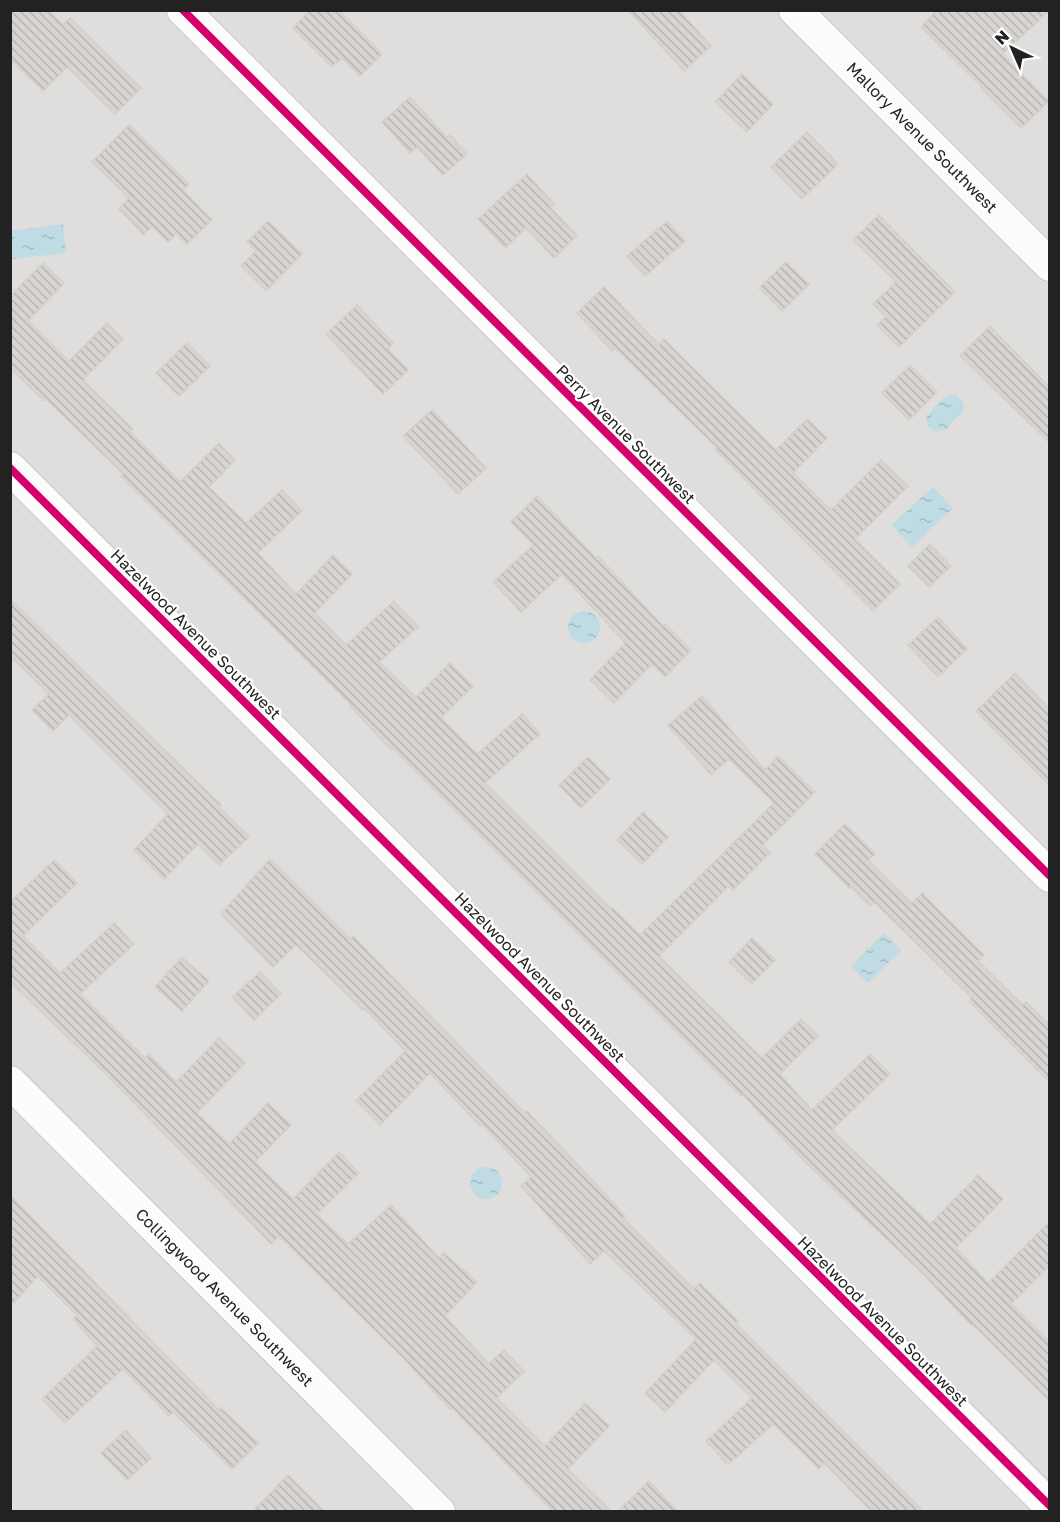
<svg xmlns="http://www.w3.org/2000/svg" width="1060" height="1522" font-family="'Golos Text',sans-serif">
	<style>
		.residential { fill: #dfdedc }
		.water { fill: url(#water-ripples) }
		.building { fill: url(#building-back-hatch); stroke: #d3d0cc; stroke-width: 1.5 }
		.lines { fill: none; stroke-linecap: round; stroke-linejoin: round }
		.street-casing { stroke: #c9c8c7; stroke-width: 34 }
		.street { stroke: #fdfcfc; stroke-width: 32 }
		.cycleway-casing { stroke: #fff; stroke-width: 11 }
		.cycleway { stroke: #d6006c; stroke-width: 8 }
		.labels { text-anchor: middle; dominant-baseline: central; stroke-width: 4.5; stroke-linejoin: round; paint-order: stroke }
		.street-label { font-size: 16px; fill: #222; stroke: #fff }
	</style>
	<defs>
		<pattern id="water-ripples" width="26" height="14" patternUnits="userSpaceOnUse" patternTransform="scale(1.5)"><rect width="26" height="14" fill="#bfdbe3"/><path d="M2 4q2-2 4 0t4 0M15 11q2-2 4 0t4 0" fill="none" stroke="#a4bcc2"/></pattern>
		<pattern id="building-back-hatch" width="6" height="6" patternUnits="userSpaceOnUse" patternTransform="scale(1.5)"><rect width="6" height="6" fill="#d7d4d2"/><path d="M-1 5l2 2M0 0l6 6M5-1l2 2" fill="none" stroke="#b8b6b4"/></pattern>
	</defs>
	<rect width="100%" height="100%" fill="#f0eeeb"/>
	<rect class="residential" x="11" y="11" width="1038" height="1500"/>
	<g class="water">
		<path d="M63,224L66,253L12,259L11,231Z"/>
		<path d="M956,394L964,404V410L946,429L936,432L927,425L926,418C933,407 943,396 956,394Z"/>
		<path d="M933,487L953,508L912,547L891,525Z"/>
		<circle cx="584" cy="627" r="16"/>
		<path d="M884,933L901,950L868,983L851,966Z"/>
		<circle cx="486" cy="1183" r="16"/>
	</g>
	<g class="building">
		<path d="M10,10H48L63,25L70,18L141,88L115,114L67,67L43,91L10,59Z"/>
		<path d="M310,10H338L382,54L360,76L342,58L332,67L293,28Z"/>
		<path d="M628,10H679L711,46L684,71Z"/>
		<path d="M937,10H1050L1002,54L1049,101L1021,128L981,88L982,87L921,27Z"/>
		<path d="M742,74L773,104L747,132L715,102Z"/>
		<path d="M410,97L447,138L450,135L467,154L443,175L417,147L410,153L382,122Z"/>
		<path d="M129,125L189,184L183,190L212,220L187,244L176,234L168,242L152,226L144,235L119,209L129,198L92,162Z"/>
		<path d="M807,132L838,164L802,199L771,167Z"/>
		<path d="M527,174L554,204L550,207L577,235L554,258L526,228L505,248L478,219Z"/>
		<path d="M879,215L955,292L899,347L877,325L886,317L873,304L896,282L853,240Z"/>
		<path d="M268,221L302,254L266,291L241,266L256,251L247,242Z"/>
		<path d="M667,221L685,241L645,276L627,256Z"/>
		<path d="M786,262L809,284L782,311L759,288Z"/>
		<path d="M43,263L64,283L28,321L69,361L107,323L123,339L83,380L133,429L130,432L180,482L219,443L235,460L209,487L246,523L282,490L302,511L258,553L296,594L333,555L352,574L315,613L346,645L394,601L418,627L379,662L416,697L450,663L473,686L441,718L477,754L522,714L540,734L485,783L611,909L613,908L640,935L774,803L729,759L711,775L668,725L702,696L765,770L778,756L815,792L763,845L770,853L733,890L729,886L659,956L762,1058L801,1019L818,1036L780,1074L812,1110L870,1054L890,1074L832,1130L930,1224L978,1175L1003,1199L956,1248L988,1283L1050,1221V1265L1011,1304L1050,1342V1402L972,1324L971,1325L918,1269L803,1160L742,1094L741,1096L393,748L391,750L350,706L351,705L121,476L123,474L46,399L44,401L10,368V296Z"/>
		<path d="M604,287L659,345L664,339L776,450L807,419L827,438L793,473L831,510L881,460L908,486L855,539L900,584L873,611L716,450L717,448L615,348L612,351L577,313Z"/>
		<path d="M357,305L393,343L388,349L408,370L383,394L326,334Z"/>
		<path d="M990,326L1050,388V443L960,356Z"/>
		<path d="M187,343L210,366L179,396L156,373Z"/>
		<path d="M910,365L937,392L909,420L882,393Z"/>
		<path d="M432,410L486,468L458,494L403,436Z"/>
		<path d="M537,496L596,558L598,556L663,626L665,624L691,650L665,677L652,664L614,703L590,680L625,643L562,574L521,612L493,582L533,545L511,522Z"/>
		<path d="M930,544L951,566L929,587L908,566Z"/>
		<path d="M10,599L221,805L219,807L249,837L219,865L198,844L164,879L134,850L168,814L69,715L53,731L32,710L49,694L10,656Z"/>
		<path d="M938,617L967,649L938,677L908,645Z"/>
		<path d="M1015,673L1050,709V786L976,711Z"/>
		<path d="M588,757L610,779L581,808L559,785Z"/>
		<path d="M643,812L668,837L642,864L617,840Z"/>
		<path d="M845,824L875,854L868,860L912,903L922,893L984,955L978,961L1023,1005L1026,1002L1050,1025V1083L969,1001L972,998L874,902L870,906L850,886L849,888L815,854Z"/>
		<path d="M270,859L350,939L353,936L525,1113L527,1111L583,1170L625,1216L623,1218L694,1289L700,1283L738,1321L736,1323L796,1384L924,1512H872L824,1463L819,1469L773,1424L728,1465L706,1441L752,1398L714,1360L665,1412L645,1393L696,1339L604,1251L590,1264L521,1186L531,1177L482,1124L480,1126L430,1073L380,1125L356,1101L405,1051L364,1008L363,1010L296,945L273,967L221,914Z"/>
		<path d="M54,860L77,883L23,936L60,973L114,923L134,944L80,994L145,1058L149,1054L176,1082L219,1038L245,1063L197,1113L229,1144L268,1103L291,1125L255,1162L293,1199L339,1152L359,1173L317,1214L348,1244L391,1205L439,1258L444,1253L477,1282L445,1316L489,1364L504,1350L524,1371L497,1398L545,1446L585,1403L609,1426L568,1469L612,1512H554L452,1408L450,1409L402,1357L279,1236L271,1244L105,1073L10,982V902Z"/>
		<path d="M752,938L775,960L752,984L729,962Z"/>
		<path d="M182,957L209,981L182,1011L155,987Z"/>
		<path d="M260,972L281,994L254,1020L232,997Z"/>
		<path d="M10,1195L219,1410L221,1408L258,1443L232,1469L173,1412L169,1416L123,1369L65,1423L42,1399L97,1346L73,1319L77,1315L38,1276L10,1307Z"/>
		<path d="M126,1430L151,1458L127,1480L101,1453Z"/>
		<path d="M288,1475L325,1512H252Z"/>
		<path d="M649,1481L678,1512H617Z"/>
	</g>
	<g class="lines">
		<g class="street-casing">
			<g id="street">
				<path d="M183,10L1050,876"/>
				<path id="s1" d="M795,10L1050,265"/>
				<path d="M10,468L1050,1506"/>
				<path id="s2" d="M10,1082L439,1512"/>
			</g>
		</g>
		<use href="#street" class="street"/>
		<g class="cycleway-casing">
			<g id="cycleway">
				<path d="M183,10L1050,876"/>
				<path d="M10,468L1050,1506"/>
			</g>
		</g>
		<use href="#cycleway" class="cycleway"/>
	</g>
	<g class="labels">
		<g class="street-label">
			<text stroke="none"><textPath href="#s1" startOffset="180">Mallory Avenue Southwest</textPath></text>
			<text transform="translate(626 434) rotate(45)">Perry Avenue Southwest</text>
			<text transform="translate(196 634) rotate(45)">Hazelwood Avenue Southwest</text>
			<text transform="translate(540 977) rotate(45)">Hazelwood Avenue Southwest</text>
			<text stroke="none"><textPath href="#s2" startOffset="304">Collingwood Avenue Southwest</textPath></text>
			<text transform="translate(883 1321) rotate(45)">Hazelwood Avenue Southwest</text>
		</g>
	</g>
	<rect width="1060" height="1522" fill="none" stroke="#222222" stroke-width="24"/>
	<g transform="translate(1012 48) rotate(316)" stroke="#ffffff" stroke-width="4.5" paint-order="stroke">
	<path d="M0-4.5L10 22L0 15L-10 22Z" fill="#222222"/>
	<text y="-9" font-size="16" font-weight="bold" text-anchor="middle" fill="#222222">N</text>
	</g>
</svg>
